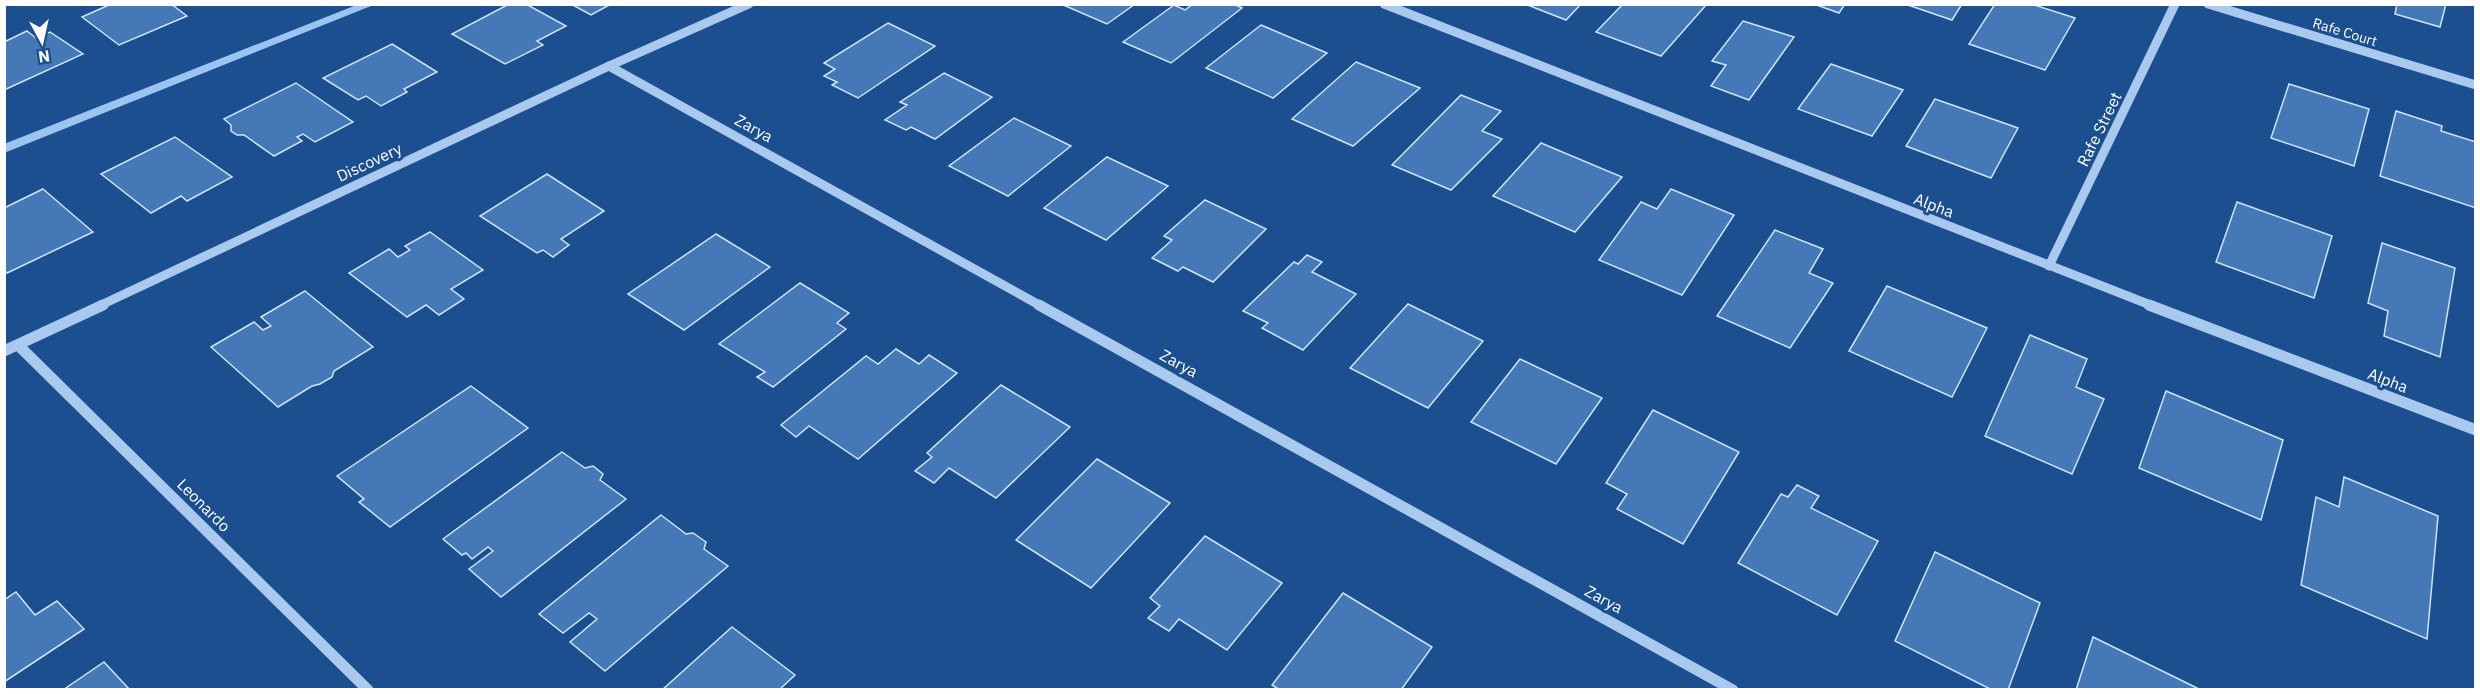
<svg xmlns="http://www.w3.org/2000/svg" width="2480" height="694" font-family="'IBM Plex Sans',sans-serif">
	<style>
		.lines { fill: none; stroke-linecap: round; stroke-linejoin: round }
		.stream { fill: #9cc4f0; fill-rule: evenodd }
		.building { fill: #4478b7; stroke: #cfe3fa; stroke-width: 1.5 }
		.minor-far1 { stroke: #a9c9ee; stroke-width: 9 }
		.minor { stroke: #a9c9ee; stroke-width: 11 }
		.labels { text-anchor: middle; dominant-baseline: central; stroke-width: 6; stroke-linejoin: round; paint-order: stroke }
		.far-street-label { font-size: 14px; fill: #fff; stroke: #1b4f8f }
		.street-label { font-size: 16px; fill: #fff; stroke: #1b4f8f }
	</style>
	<rect width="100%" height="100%" fill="#1b4f8f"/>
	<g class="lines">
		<path class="stream" d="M359,4H376L4,153V144Z"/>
	</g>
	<g class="building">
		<path d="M111,4H171L187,16L119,45L82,17Z"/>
		<path d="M509,4H526L566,26L537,41L543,45L505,64L452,34Z"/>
		<path d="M571,4H611L591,15Z"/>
		<path d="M1061,4H1135L1107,24Z"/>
		<path d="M1193,4H1234L1242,8L1171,63L1123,42L1174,5L1185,10Z"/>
		<path d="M1525,4H1581L1566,20Z"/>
		<path d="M1623,4H1707L1661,56L1596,32Z"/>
		<path d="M1814,4H1845L1839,13Z"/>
		<path d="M1905,4H1962L1952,20Z"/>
		<path d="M1995,4H2031L2075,18L2045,70L1969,44Z"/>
		<path d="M2397,4H2446L2440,27L2395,14Z"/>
		<path d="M1743,21L1794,37L1749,100L1711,86L1726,65L1712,61Z"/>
		<path d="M888,23L935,46L858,98L832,85L837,82L824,76L835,69L824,63Z"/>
		<path d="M1261,25L1327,53L1273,98L1206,68Z"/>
		<path d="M27,31L36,38L50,32L83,54L4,90V42Z"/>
		<path d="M392,44L437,72L404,89L407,92L381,106L366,96L358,100L323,78Z"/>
		<path d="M1356,62L1420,88L1353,146L1292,119Z"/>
		<path d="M1831,64L1903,90L1872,136L1798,109Z"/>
		<path d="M944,73L992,97L935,139L911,127L906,130L885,120L907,105L900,102Z"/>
		<path d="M296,83L353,122L315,142L303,134L297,137L302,141L274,156L244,135H237L231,131V125L224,119Z"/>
		<path d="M2289,84L2369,109L2354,166L2271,138Z"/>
		<path d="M1461,95L1501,111L1482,131L1502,139L1451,190L1392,165Z"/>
		<path d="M1935,99L2018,128L1991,178L1906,146Z"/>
		<path d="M2396,111L2442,126L2441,131L2476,142V208L2380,176Z"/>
		<path d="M1014,118L1071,146L1008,196L949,166Z"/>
		<path d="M175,137L232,177L187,201L181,196L151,213L101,174Z"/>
		<path d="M1541,143L1622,177L1575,232L1493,196Z"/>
		<path d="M1107,157L1168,186L1106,240L1044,208Z"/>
		<path d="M547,174L604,211L561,239L569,245L553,257L543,250L537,253L480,216Z"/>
		<path d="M43,189L93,232L7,273L4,270V208Z"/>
		<path d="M1671,189L1734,215L1682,295L1599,260L1641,202L1657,209Z"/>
		<path d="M1205,200L1266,229L1213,282L1183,267L1178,271L1152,258L1172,240L1164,236Z"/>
		<path d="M2237,202L2332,236L2314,298L2216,262Z"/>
		<path d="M1775,230L1823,249L1809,273L1833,283L1790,348L1717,316Z"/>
		<path d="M430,232L483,270L451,289L464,299L439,315L426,305L407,317L349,273L389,249L398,257L410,250L405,246Z"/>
		<path d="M716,234L770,267L684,330L628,294Z"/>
		<path d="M2382,243L2455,268L2440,357L2384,336L2388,311L2368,303Z"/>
		<path d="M1307,255L1322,262L1312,272L1356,294L1303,350L1262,328L1268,323L1243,311L1294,262L1298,264Z"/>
		<path d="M800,283L849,313L837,323L846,329L773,387L757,377L765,372L719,344Z"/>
		<path d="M1887,286L1987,328L1952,397L1849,351Z"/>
		<path d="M305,291L373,347L334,371L332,377L320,384L312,386L278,407L211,347L254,322L263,330L271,326L261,317Z"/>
		<path d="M1408,304L1483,341L1428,408L1350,368Z"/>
		<path d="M2030,335L2087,359L2076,387L2104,399L2072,474L1985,436Z"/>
		<path d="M896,349L919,364L929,355L957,373L858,459L809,426L796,437L781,425L866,356L878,364Z"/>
		<path d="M1520,359L1602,398L1556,464L1471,422Z"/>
		<path d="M1001,385L1070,427L996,498L949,468L934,483L915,471L932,457L927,453Z"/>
		<path d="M471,386L528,428L390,527L359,502L364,499L337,476Z"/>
		<path d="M2166,391L2283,440L2261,520L2139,468Z"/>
		<path d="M1653,410L1739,452L1683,544L1617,509L1627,494L1606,483Z"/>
		<path d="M562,452L585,468L593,466L603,474L600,480L626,499L501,597L469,569L493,551L488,547L472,559L466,553L462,555L443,539Z"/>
		<path d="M1097,459L1170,503L1091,588L1016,540Z"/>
		<path d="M2344,477L2438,516L2427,639L2301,585L2316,497L2339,507Z"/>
		<path d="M1797,485L1819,496L1811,508L1878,541L1837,615L1738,563L1781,494L1788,497Z"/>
		<path d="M661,515L686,534L693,533L706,542L704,549L728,566L605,671L570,642L597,619L589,613L563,633L539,614Z"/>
		<path d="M1205,536L1282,583L1227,650L1179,619L1169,631L1148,618L1160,606L1150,598Z"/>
		<path d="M1935,552L2040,603L2008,690H1992L1895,641Z"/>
		<path d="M16,592L35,615L57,601L84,629L4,682V600Z"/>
		<path d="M1343,593L1432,647L1401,690H1280L1272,685Z"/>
		<path d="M732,627L795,675L779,690H662Z"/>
		<path d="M2093,637L2201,690H2076Z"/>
		<path d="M104,662L130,690H63Z"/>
	</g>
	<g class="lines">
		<g class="minor-far1">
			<path d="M1384,4L2153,306"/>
			<path d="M2208,4L2476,85"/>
			<path d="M609,66L1041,306"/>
			<path d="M2049,266L2175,4"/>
			<path d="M99,306L609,66L749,4"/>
		</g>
		<g class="minor">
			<path d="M1039,305L1733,690"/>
			<path d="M2149,305L2476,430"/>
			<path d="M18,345L368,690"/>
			<path d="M4,351L103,305"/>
		</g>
	</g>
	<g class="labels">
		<g class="far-street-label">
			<text transform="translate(2345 32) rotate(17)">Rafe Court</text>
		</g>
		<g class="street-label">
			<text transform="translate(754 128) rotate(29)">Zarya</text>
			<text transform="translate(2099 129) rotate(-64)">Rafe Street</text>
			<text transform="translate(369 162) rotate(-25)">Discovery</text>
			<text transform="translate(1934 205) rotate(21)">Alpha</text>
			<text transform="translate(1179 363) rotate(29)">Zarya</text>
			<text transform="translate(2388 380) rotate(21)">Alpha</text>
			<text transform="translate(204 505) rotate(45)">Leonardo</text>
			<text transform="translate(1604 599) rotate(29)">Zarya</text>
		</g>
	</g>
	<rect width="2480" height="694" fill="none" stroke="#ffffff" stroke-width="12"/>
	<g transform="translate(42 42) rotate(172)" stroke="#1b4f8f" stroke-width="4.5" paint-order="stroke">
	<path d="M0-4.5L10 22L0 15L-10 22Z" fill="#ffffff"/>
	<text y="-9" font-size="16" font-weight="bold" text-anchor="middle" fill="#ffffff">N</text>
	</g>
</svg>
